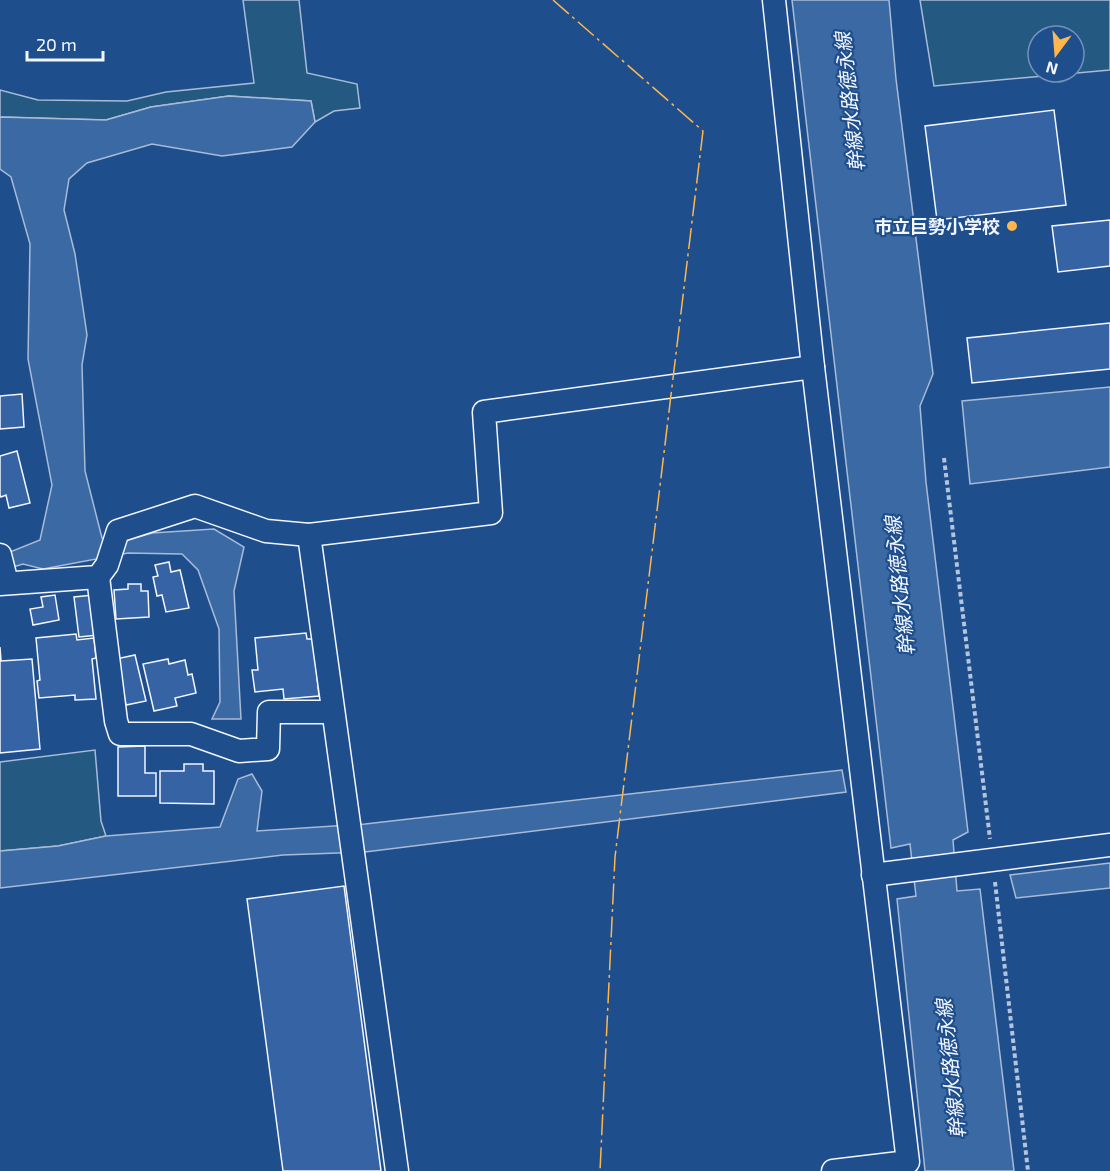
<svg xmlns="http://www.w3.org/2000/svg" width="1110" height="1171" font-family="'Exo 2','Noto Sans JP',sans-serif">
	<style>
		.green { fill: #245a82; stroke: #a8bbd7; stroke-width: 1.5; fill-rule: evenodd }
		.water { fill: #3b69a3; stroke: #a8bbd7; stroke-width: 1.5 }
		.building { fill: #3563a3; stroke: #f2f6ff; stroke-width: 1.5 }
		.lines { fill: none; stroke-linecap: round; stroke-linejoin: round }
		.minor-casing { stroke: #f2f6ff; stroke-width: 25 }
		.path { stroke: #b3c4dc; stroke-width: 4; stroke-dasharray: 4.5 3; stroke-linecap: butt }
		.minor { stroke: #1f4e8c; stroke-width: 22 }
		.power { stroke: #ffb74d; stroke-width: 1.5; stroke-dasharray: 21 4.5 3 4.5; stroke-linecap: butt }
		.poi-dot { fill: #ffb74d; stroke: #1f4e8c; stroke-width: 2 }
		.labels { text-anchor: middle; dominant-baseline: central; stroke-width: 4.5; stroke-linejoin: round; paint-order: stroke }
		.poi-label { font-size: 18px; font-weight: bold; fill: #f2f6ff; stroke: #1f4e8c; text-anchor: end }
		.water-label { font-size: 20px; font-style: italic; fill: #f2f6ff; stroke: #1f4e8c }
	</style>
	<rect width="100%" height="100%" fill="#1f4e8c"/>
	<g class="green">
		<path d="M243,0H299L307,73L357,84L360,108L334,111L315,122L311,101L229,96L151,107L106,120L0,117V90L38,100L127,101L166,92L254,83Z"/>
		<path d="M920,0H1110V70L934,86ZM1038,36H1074V72H1038Z"/>
		<path d="M95,750L101,821L106,836L58,846L0,851V762Z"/>
	</g>
	<g class="water">
		<path d="M792,0H889L896,79L933,374L920,406L926,482L968,832L953,840L957,891L980,889L1014,1171H925L897,899L916,896L910,844L891,848Z"/>
		<path d="M229,96L311,101L315,122L292,147L222,156L152,144L87,163L69,179L64,210L75,254L87,335L82,365L85,471L102,538L128,540L152,533L214,529L244,547L234,591L241,719H212L220,702L219,629L198,570L182,554L128,553L43,569L23,564L0,571V556L40,540L52,485L28,359L30,244L11,177L0,169V117L106,120L151,107Z"/>
		<path d="M1110,387V467L970,484L962,401Z"/>
		<path d="M842,770L846,792L365,852L283,855L0,888V851L58,846L106,836L220,827L238,779L252,774L262,791L257,831L365,824Z"/>
		<path d="M1110,863V888L1016,898L1010,875Z"/>
	</g>
	<g class="building">
		<path d="M1054,110L1066,205L937,220L925,126Z"/>
		<path d="M1110,220V266L1058,272L1052,226Z"/>
		<path d="M1110,323V369L972,383L967,338Z"/>
		<path d="M22,394L24,427L0,429V396Z"/>
		<path d="M17,451L30,503L9,508L6,495L1,497L0,495V456Z"/>
		<path d="M169,562L171,572L180,570L189,608L166,612L162,595L157,596L153,577L158,576L155,565Z"/>
		<path d="M128,584H141V591H148L149,617L116,619L114,590L128,589Z"/>
		<path d="M55,595L59,620L33,625L30,609L43,607L41,597Z"/>
		<path d="M93,595L98,635L79,637L74,597Z"/>
		<path d="M306,633L307,639H313L319,696L284,699L283,689L255,692L252,670H258L255,638Z"/>
		<path d="M76,634L77,640L94,638L96,658L92,659L96,699L75,700V695L39,698L37,681L40,680L36,638Z"/>
		<path d="M0,647L1,661L32,659L40,749L0,753Z"/>
		<path d="M135,655L146,701L126,705L116,659Z"/>
		<path d="M168,659L169,664L185,660L188,675L192,674L196,693L175,698L177,706L154,711L143,664Z"/>
		<path d="M145,746V773H156V796H118V747Z"/>
		<path d="M184,764H203V771H214V804L160,803V771H184Z"/>
		<path d="M344,886L381,1171H283L247,899Z"/>
	</g>
	<g class="lines">
		<g class="minor-casing">
			<g id="minor">
				<path d="M774,0L813,367L908,1162L833,1171"/>
				<path d="M309,535L397,1171"/>
				<path d="M0,555L7,583"/>
				<path d="M98,577L116,721L120,734H191L239,751L268,749L269,712H333"/>
				<path d="M0,584L98,577L107,565L118,531L195,506L266,531L309,535L491,513L484,412L813,367"/>
				<path d="M873,875L1110,845"/>
			</g>
		</g>
		<g class="path">
			<path d="M944,458L990,839"/>
			<path d="M995,882L1028,1171"/>
		</g>
		<use href="#minor" class="minor"/>
		<path class="power" d="M553,0L703,131L615,857L600,1171"/>
	</g>
	<circle class="poi-dot" cx="1012" cy="226" r="6"/>
	<g class="labels">
		<g class="poi-label">
			<text x="1000" y="226">市立巨勢小学校</text>
		</g>
		<g class="water-label">
			<text transform="translate(849 102) rotate(-96)">幹線水路徳永線</text>
			<text transform="translate(899 586) rotate(-96)">幹線水路徳永線</text>
			<text transform="translate(950 1069) rotate(-96)">幹線水路徳永線</text>
		</g>
	</g>
	<g transform="translate(1056 54) rotate(196)"><circle r="28" fill="#1f4e8c" stroke="#7391ba" stroke-width="1.5"/>
	<path d="M0-4.5L10 22L0 15L-10 22Z" fill="#ffb74d"/>
	<text y="-9" font-size="16" font-weight="bold" text-anchor="middle" fill="#f2f6ff">N</text>
	</g>
	<path d="M27 51v9h76v-9" fill="none" stroke="#f2f6ff" stroke-width="3"/>
	<text x="36" y="51" font-size="18" fill="#f2f6ff" stroke="#1f4e8c" stroke-width="4.5" paint-order="stroke">20 m</text>
</svg>
